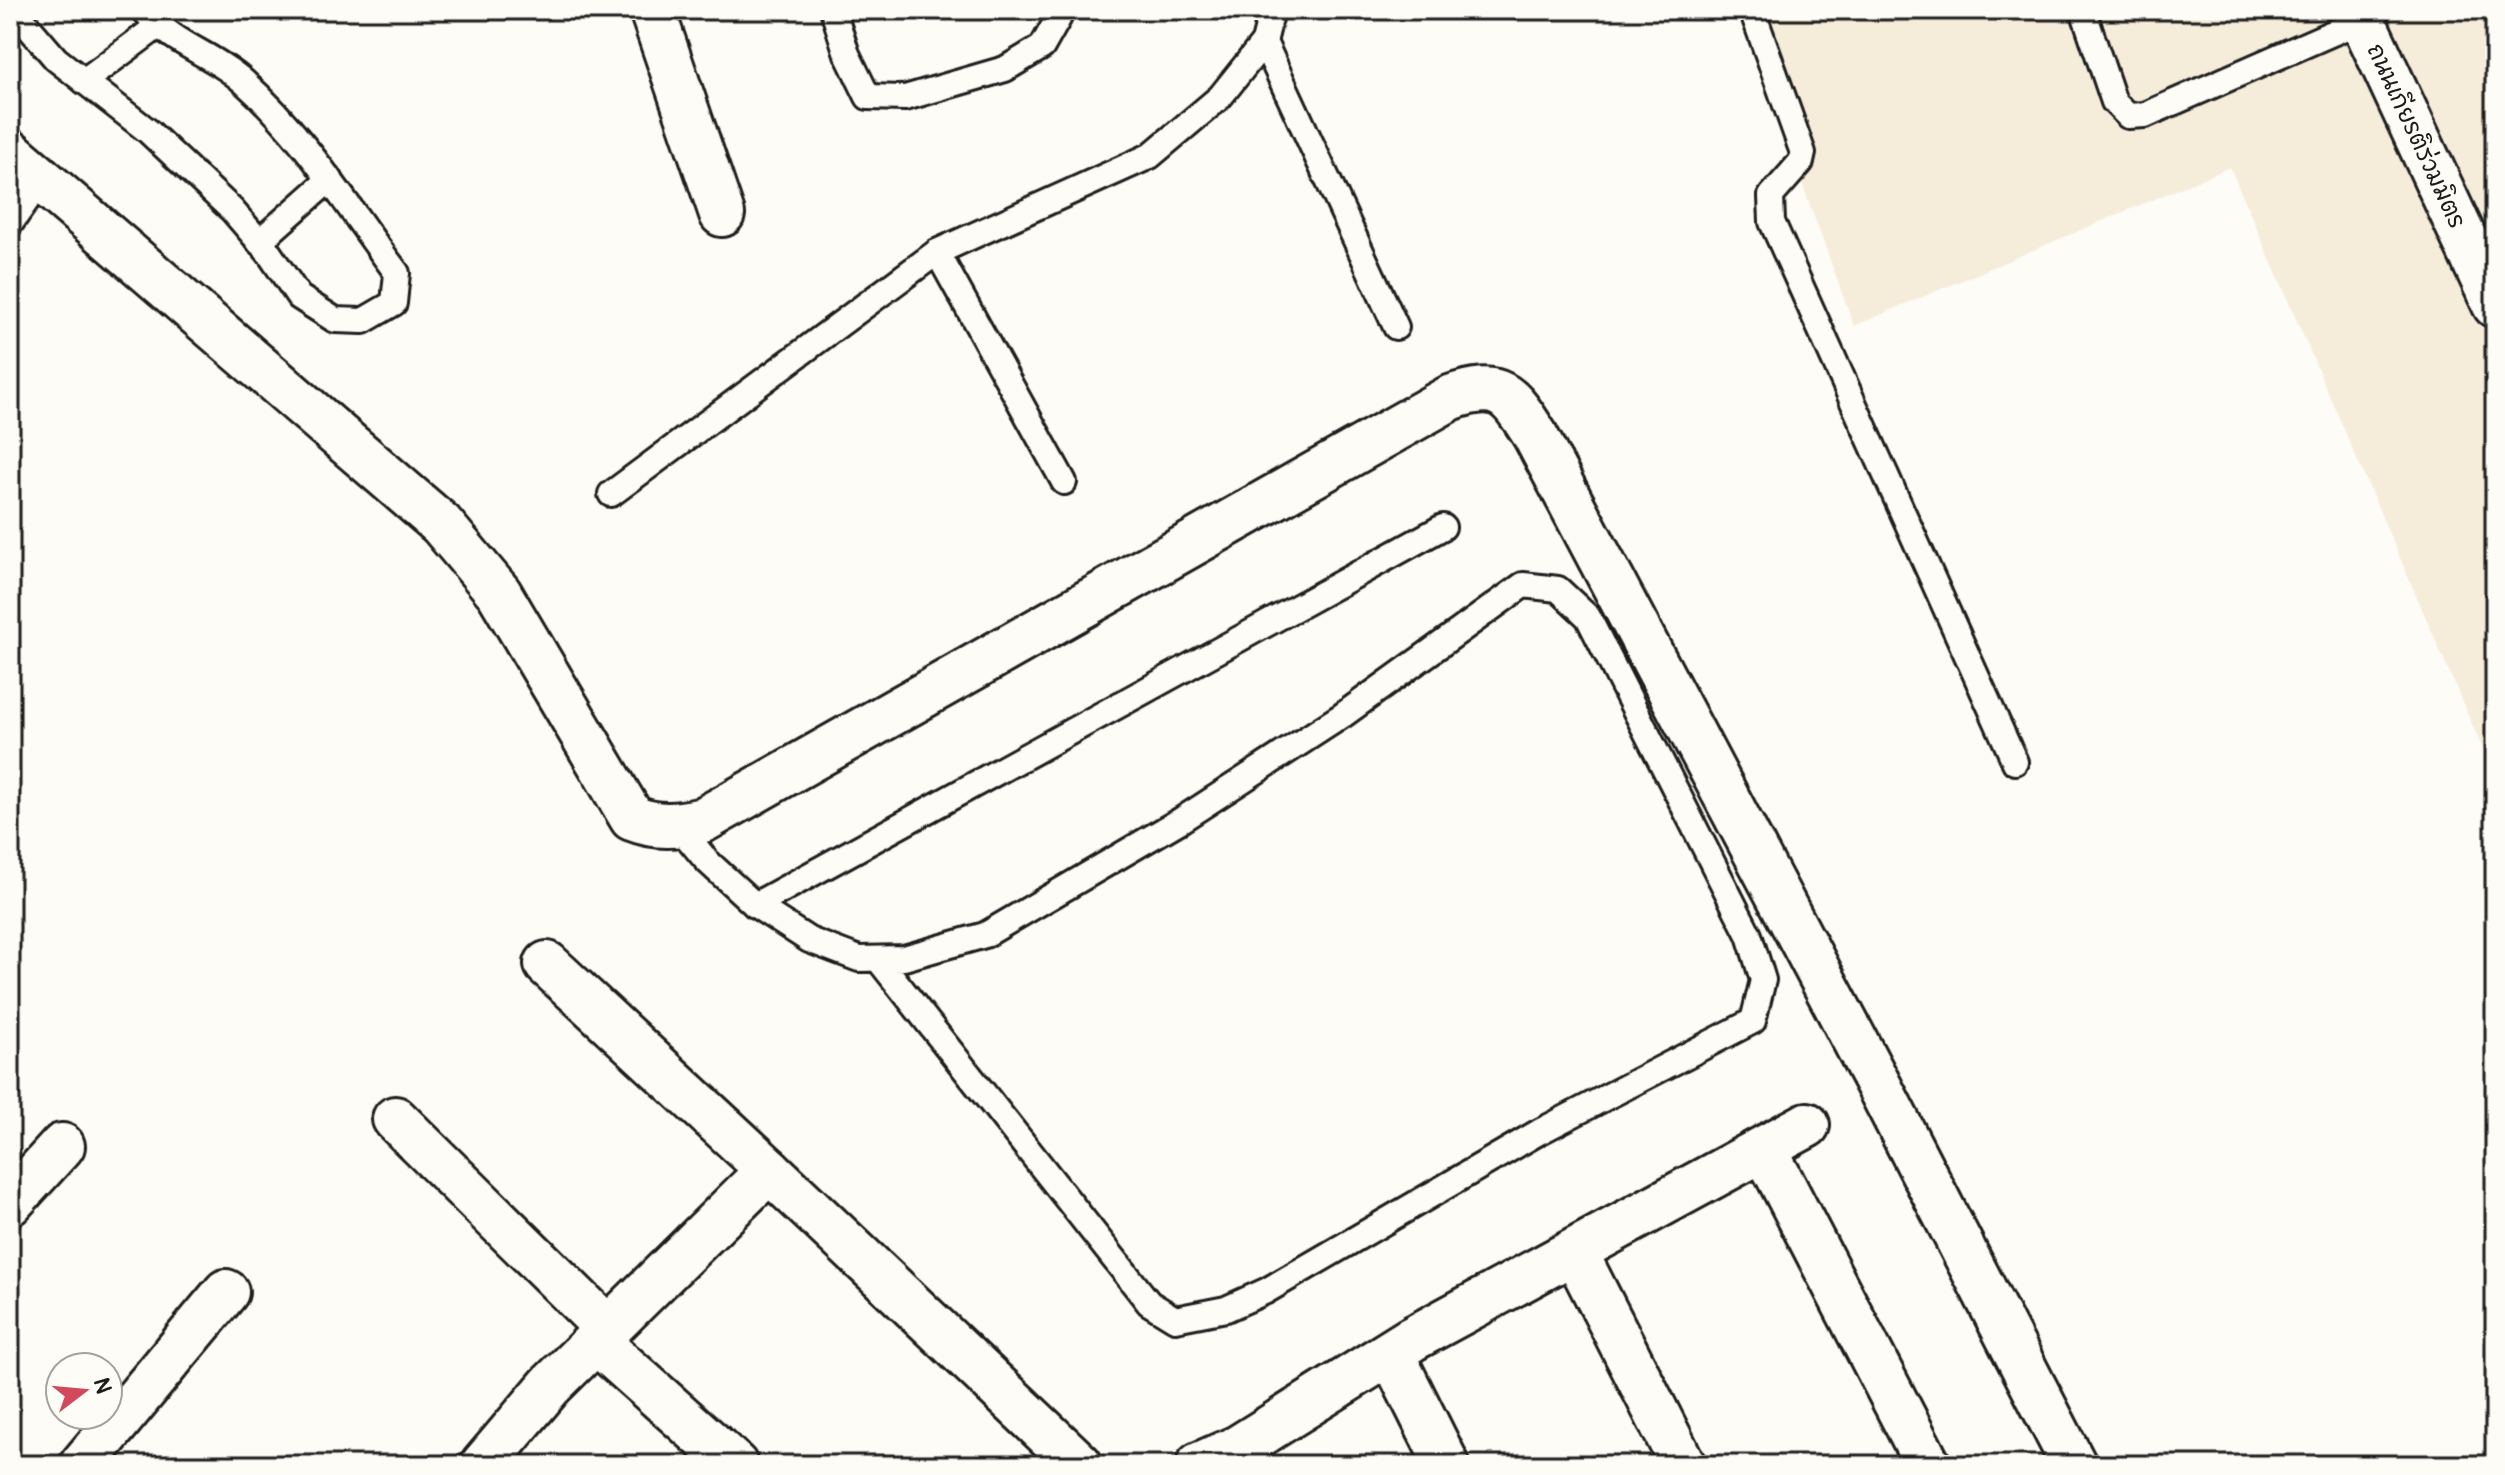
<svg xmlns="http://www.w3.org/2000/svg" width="2505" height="1475" font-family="Pangolin,'Playpen Sans Thai',sans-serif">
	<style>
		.built { fill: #f6ecda }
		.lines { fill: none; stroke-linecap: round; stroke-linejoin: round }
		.service-casing { stroke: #1c1c1c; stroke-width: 30 }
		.minor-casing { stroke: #1c1c1c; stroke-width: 50 }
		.tertiary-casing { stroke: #1c1c1c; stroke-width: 50 }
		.service { stroke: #fdfcf7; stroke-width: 24 }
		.minor { stroke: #fdfcf7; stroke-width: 44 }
		.tertiary { stroke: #fdfcf7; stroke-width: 44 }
		.labels { text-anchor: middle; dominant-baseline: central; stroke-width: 8; stroke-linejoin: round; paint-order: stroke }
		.street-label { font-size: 24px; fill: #1c1c1c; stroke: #fdfcf7 }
	</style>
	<rect width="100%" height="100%" fill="#fdfcf7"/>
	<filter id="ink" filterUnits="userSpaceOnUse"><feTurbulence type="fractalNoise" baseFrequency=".0125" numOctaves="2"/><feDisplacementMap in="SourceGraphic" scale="16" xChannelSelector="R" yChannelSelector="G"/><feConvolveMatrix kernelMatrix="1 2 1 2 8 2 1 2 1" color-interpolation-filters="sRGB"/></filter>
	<g filter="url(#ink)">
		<path class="built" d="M1739,10H2495V777L2230,167L1854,326Z"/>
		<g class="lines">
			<g class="service-casing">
				<g id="service">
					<path d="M14,10L56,59L148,131L232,210L269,253L299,297L335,320L363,321L394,303L397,273C348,208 305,136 243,81C210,52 176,47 144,10"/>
					<path d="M833,10L847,54L868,97L905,98L1005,69L1042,47L1059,17V10"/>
					<path d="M1752,10L1803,153L1801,162L1771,196L1772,222L2015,762"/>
					<path d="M2083,10L2114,102L2128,116L2145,115L2362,20"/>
					<path d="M1264,42L1396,327"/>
					<path d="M84,81L158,26"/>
					<path d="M10,224L41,180"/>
					<path d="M259,242L330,179"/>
					<path d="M937,252L1064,482"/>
					<path d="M611,494L937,252L1150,156L1220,97L1264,42L1272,10"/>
					<path d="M678,826L707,861L755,905L809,940L859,959L904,958L985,935L1181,820L1343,715L1523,585L1558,589L1588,617L1749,935L1763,980L1753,1021L1539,1132L1266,1291L1226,1309L1175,1319L1149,1303L878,959"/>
					<path d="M755,905L1443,527"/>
				</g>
			</g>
			<g class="minor-casing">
				<g id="minor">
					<path d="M652,10L722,214"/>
					<path d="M10,152L441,524L499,593L632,818C657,828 677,826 703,820L1450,398C1500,380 1509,394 1535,435L1880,1088L2074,1465"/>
					<path d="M395,1119L608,1329"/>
					<path d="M1765,1150L1928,1465"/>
					<path d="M769,1170L1080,1465"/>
					<path d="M10,1203L62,1146"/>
					<path d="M1575,1252L1683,1465"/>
					<path d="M596,1341L735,1465"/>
					<path d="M1391,1353L1447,1465"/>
					<path d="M82,1465L226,1292"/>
					<path d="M483,1465L550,1386L769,1170L547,964"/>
					<path d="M1199,1465L1238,1448L1412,1339L1807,1125"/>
				</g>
			</g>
			<g class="tertiary-casing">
				<path id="tertiary" d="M2358,10L2495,305"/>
			</g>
			<use href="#service" class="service"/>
			<use href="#minor" class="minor"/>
			<use href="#tertiary" class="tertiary"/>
		</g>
	</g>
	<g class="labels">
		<g class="street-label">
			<text transform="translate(2416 136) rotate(65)">ถนนเกียรติร่วมมิตร</text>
		</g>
	</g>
	<rect width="2505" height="1475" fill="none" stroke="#fdfcf7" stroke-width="40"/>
	<rect x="20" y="20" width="2465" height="1435" fill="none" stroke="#1c1c1c" stroke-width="3" filter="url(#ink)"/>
	<g transform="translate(84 1391) rotate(74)"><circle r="38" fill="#fdfcf7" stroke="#a3a29f" stroke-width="2"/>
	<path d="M0-6L14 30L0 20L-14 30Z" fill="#d1495b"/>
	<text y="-12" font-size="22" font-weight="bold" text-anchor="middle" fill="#1c1c1c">N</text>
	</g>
</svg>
